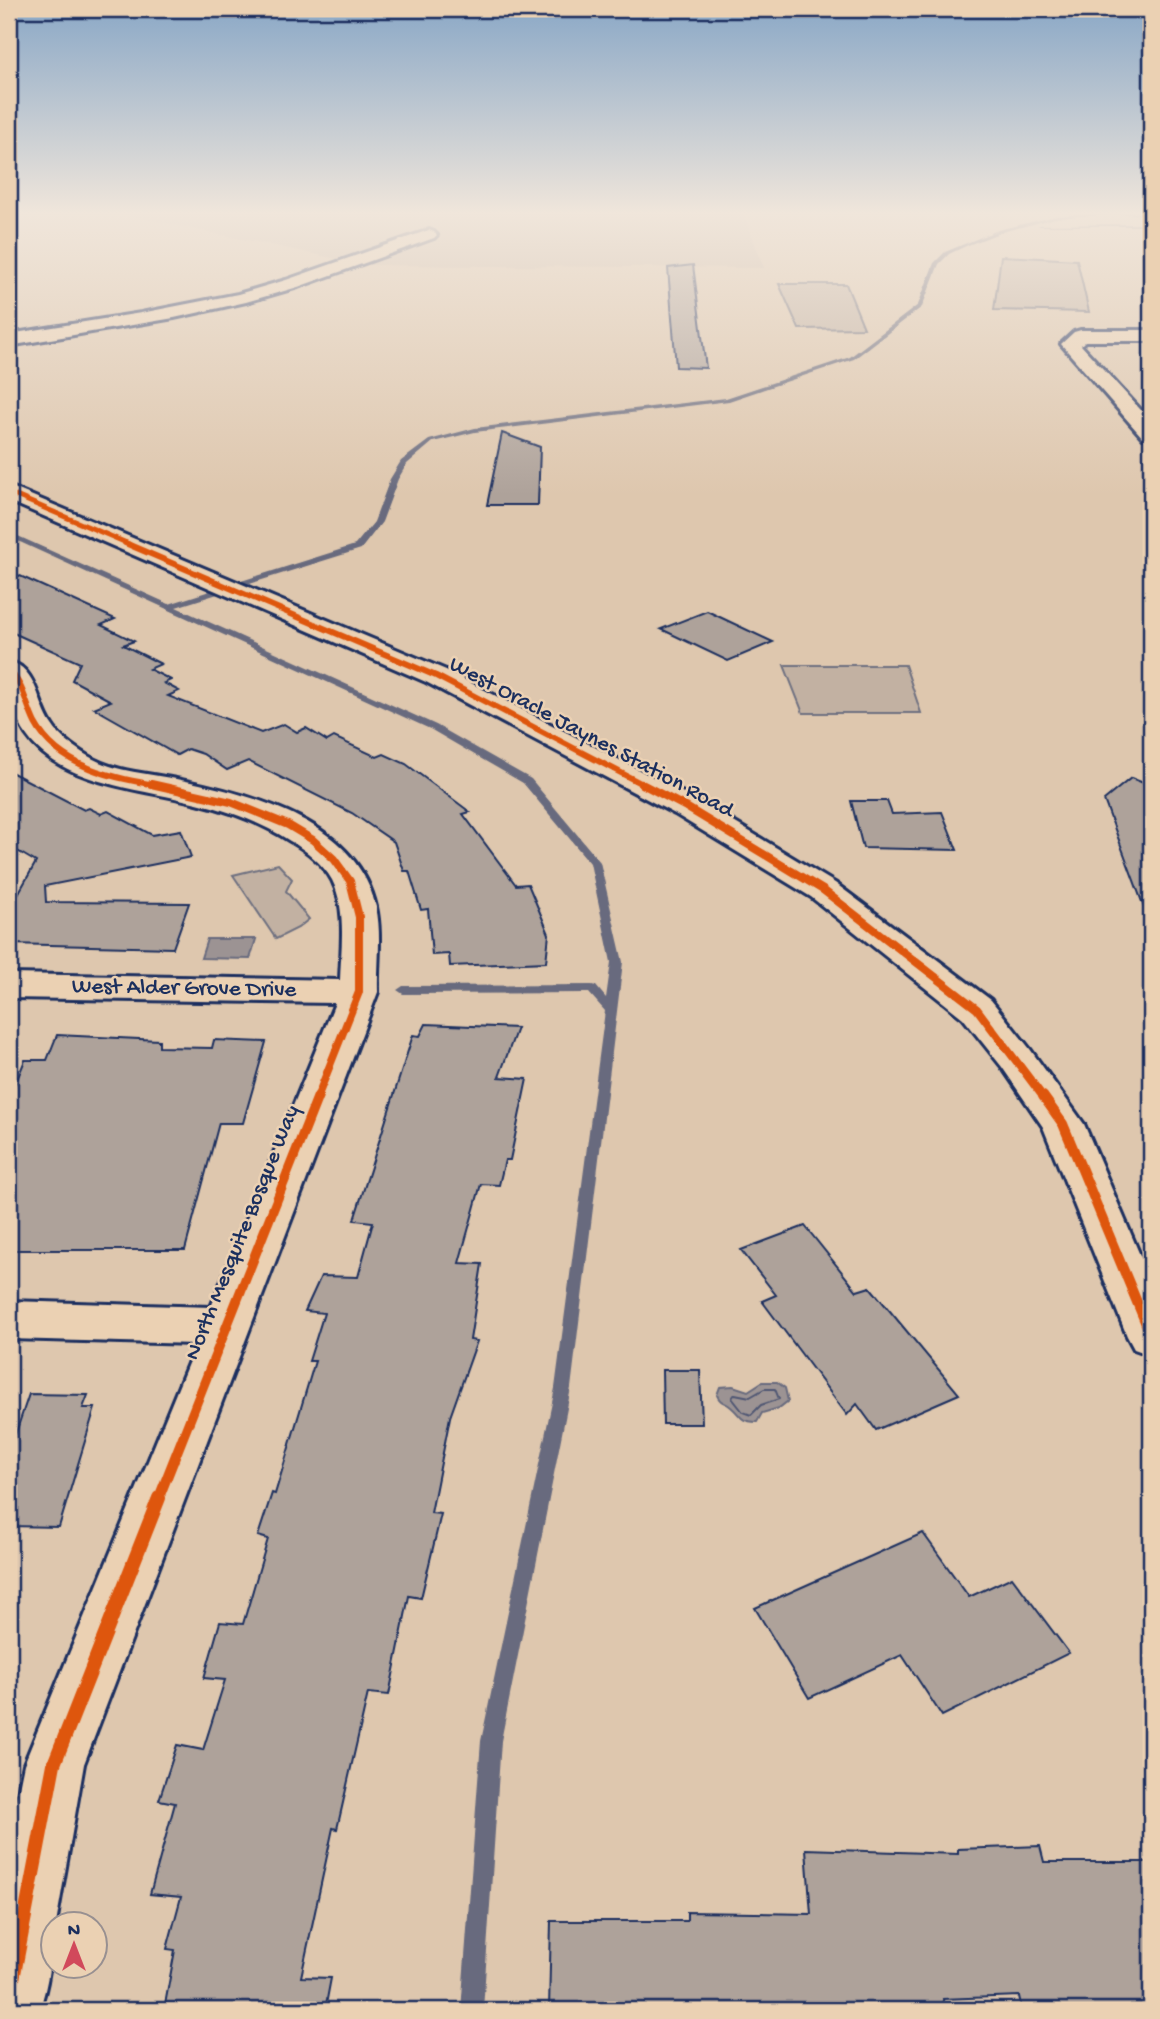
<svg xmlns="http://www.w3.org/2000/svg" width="1160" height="2019" font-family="'Gochi Hand',sans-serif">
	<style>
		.built { fill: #ccb9a7 }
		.green { fill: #c2b1a2; stroke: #6e7080; stroke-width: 2 }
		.water { fill: #9c9393; stroke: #686b7e; stroke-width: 2 }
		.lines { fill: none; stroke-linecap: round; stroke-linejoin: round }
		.shore { stroke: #4f5773; stroke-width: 2 }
		.stream { fill: #686b7e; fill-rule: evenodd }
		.building { fill: #aea29a; stroke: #1b2f5e; stroke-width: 2 }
		.minor-casing { stroke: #1b2f5e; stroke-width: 6 }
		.minor { fill: #ebd1b3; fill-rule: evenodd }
		.cycleway-far4-casing { stroke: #ebd1b3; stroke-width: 8 }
		.cycleway-far3-casing { stroke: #ebd1b3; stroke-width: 10 }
		.cycleway-far2-casing { stroke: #ebd1b3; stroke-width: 12 }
		.cycleway-far1-casing { stroke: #ebd1b3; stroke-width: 15 }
		.cycleway-casing { stroke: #ebd1b3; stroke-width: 18 }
		.cycleway-far4 { stroke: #de5710; stroke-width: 5 }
		.cycleway-far3 { stroke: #de5710; stroke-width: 6 }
		.cycleway-far2 { stroke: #de5710; stroke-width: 8 }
		.cycleway-far1 { stroke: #de5710; stroke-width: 10 }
		.cycleway { stroke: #de5710; stroke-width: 14 }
		.labels { text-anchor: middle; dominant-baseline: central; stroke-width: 5; stroke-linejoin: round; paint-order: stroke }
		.street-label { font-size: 23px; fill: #1b2f5e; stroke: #ebd1b3 }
	</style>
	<rect width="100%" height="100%" fill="#dec7ae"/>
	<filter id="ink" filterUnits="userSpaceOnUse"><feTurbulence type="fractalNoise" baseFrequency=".0143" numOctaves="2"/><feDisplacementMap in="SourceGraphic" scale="14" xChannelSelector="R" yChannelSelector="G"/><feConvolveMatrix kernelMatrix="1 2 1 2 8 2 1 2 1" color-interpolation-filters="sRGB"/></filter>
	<g filter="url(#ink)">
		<path class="built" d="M113,212H743L764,268L366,265Z"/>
		<g class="green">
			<path d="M1001,256L1077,260L1089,312L994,310Z"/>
			<path d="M779,284H846L864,328L799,329Z"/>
			<path d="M784,665H905L921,713H803Z"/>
			<path d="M278,864L292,879L286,891L309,919L298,928L276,939L233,875Z"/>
		</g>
		<g class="water">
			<path d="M207,939H256L250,959L201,958Z"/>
			<path d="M762,1382H777L785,1388L788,1401L779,1408L762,1413L757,1422C738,1421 743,1417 731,1407C724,1401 721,1404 717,1395L720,1387L733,1386L748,1391Z"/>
		</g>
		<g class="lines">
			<path class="shore" d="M764,1389H775L779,1399L761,1405L751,1415L743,1412L732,1398L735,1394L750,1397Z"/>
			<g class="stream">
				<path d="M1106,212L1151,213V215L1112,214L1056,218L1002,232L968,245L949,254L939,264L922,307L854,359L729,401L475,432L433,442L407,464L398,479L382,522L361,549L176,607L436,725L531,779L600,862L623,962L571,1388L501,1741L483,2010H461L481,1741L555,1388L605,1011L589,993L403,994L397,990L403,986L592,985L596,986L606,998L611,962L590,863L523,783L430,729L9,537V532L169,604L355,545L374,522L390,479L401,461L429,440L475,428L726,398L850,357L918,305L934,263L945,252L998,230L1056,216Z"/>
				<path d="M1151,224V226H1038L1040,225Z"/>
			</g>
		</g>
		<g class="building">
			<path d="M693,265L706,368L676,367L668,268Z"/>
			<path d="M502,433L540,447L538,505H487Z"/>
			<path d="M9,571L115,619L101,625L134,641L123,645L161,664L149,669L171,680L164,683L179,691L168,696L261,733L284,724L297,732L306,728L327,741L334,737L377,757L384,754L406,764L470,812L463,814L516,885L528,884L549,934L546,962L450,966L449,954L432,955L428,909L421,910L409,871H404L394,842L352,813L248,761L227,770L203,754L188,749L177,755L94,708L111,701L72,680L80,663L9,631Z"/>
			<path d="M707,611L773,642L728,661L661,629Z"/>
			<path d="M9,771L84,810L89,808L101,814L108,811L152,835L181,830L191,857L45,886L46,902L189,903L173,948L9,944V910L36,862L9,846Z"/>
			<path d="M1131,778L1151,786V917L1148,918L1104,800Z"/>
			<path d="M851,801H887L892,814L942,812L957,850L863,848Z"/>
			<path d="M426,1024L517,1028L499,1077L527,1079L510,1160H505L499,1185L481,1184L459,1263L482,1264L470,1340L477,1341L450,1417L431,1513L441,1514L421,1598L409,1596L389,1695L368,1693L337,1829L333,1828L301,1977L331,1978L325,2010H164L175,1950L167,1949L181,1897L150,1894L175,1803L159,1800L177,1745L203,1750L225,1680L204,1678L220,1622L243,1624L268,1539L258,1536L272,1493L275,1494L315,1361H309L324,1313L305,1311L321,1276L358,1277L373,1222L354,1220L413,1035L420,1036Z"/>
			<path d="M57,1035L159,1040V1047L212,1048L214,1040L266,1042L243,1123H219L185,1250H9V1099L25,1060H47Z"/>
			<path d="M805,1226L857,1291L870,1287L959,1394L876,1430L857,1404L847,1415L762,1301L776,1295L741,1250Z"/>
			<path d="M662,1370H700L702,1424H663Z"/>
			<path d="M29,1394L88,1395L83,1408H95L59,1527L9,1526V1453Z"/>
			<path d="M923,1533L969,1597L1012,1577L1069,1653L942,1716L902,1655L809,1698L755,1608Z"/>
			<path d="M1040,1846L1044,1862H1151V2010H1022L1019,1996L943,1999L944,2007L905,2006L906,2010H549L551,1921H687V1912L811,1914L806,1849L958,1854V1849Z"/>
		</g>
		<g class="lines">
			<g class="minor-casing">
				<g id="minor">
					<path d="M429,230L434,232L437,235L434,238L298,287L246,302L174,318L9,346V334L141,313L238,294L286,280Z"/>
					<path d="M1081,330H1151V341H1085L1081,345L1151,421V439L1143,438L1061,344L1074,332Z"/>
					<path d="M9,486L446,670L697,800L835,883L991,1000L1030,1049L1084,1124L1151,1281V1355L1134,1349L1127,1336L1043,1127L1002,1067L963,1018L811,897L675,814L426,682L9,501Z"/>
					<path d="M9,661C38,669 37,704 52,725C60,738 75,748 88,756C116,773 150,773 181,780C254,795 357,822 376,907C382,934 377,964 378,992L84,1764L56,1924H52C52,1952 49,1984 39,2010H9V1836L24,1764L196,1344L9,1339V1301L211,1307L335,1003L9,998V974L340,980C341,948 347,910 332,880C323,864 306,850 290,841C262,823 230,811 197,803C112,782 3,782 9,661Z"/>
				</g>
			</g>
			<use href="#minor" class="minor"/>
			<g class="cycleway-far4-casing">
				<path id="cycleway-far4" d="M9,493L129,544"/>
			</g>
			<g class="cycleway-far3-casing">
				<g id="cycleway-far3">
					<path d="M125,543L436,676L646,786"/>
					<path d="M9,670C24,685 26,705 35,723C59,768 115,778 161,786"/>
				</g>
			</g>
			<g class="cycleway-far2-casing">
				<g id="cycleway-far2">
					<path d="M151,784L231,802L288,825L313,840L334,859L350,881L359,917V992L317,1098"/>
					<path d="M642,784L686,807L823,890L977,1009L1044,1098"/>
				</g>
			</g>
			<g class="cycleway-far1-casing">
				<g id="cycleway-far1">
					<path d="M1043,1096L1063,1124L1151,1336"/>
					<path d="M158,1500L318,1096"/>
				</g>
			</g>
			<g class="cycleway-casing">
				<path id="cycleway" d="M9,2000L54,1764L159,1498"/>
			</g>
			<use href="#cycleway-far4" class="cycleway-far4"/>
			<use href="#cycleway-far3" class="cycleway-far3"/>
			<use href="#cycleway-far2" class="cycleway-far2"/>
			<use href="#cycleway-far1" class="cycleway-far1"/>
			<use href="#cycleway" class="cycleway"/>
		</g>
	</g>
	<linearGradient id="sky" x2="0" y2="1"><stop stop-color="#89a7c6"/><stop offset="0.43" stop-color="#f0e6db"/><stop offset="1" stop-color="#f0e6db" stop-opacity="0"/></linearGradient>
	<rect width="1160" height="495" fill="url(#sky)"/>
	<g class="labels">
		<g class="street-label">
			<text transform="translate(591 738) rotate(28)">West Oracle Jaynes Station Road</text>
			<text transform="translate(184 989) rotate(1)">West Alder Grove Drive</text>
			<text transform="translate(243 1233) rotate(-68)">North Mesquite Bosque Way</text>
		</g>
	</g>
	<rect width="1160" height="2019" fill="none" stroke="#ebd1b3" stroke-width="35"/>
	<rect x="18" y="18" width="1125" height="1984" fill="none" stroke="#1b2f5e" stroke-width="2.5" filter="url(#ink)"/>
	<g transform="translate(74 1945)"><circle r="33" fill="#ebd1b3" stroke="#989091" stroke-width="2"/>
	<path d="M0-5L12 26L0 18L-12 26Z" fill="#d1495b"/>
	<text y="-10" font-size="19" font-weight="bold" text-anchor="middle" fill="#1b2f5e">N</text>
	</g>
</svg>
